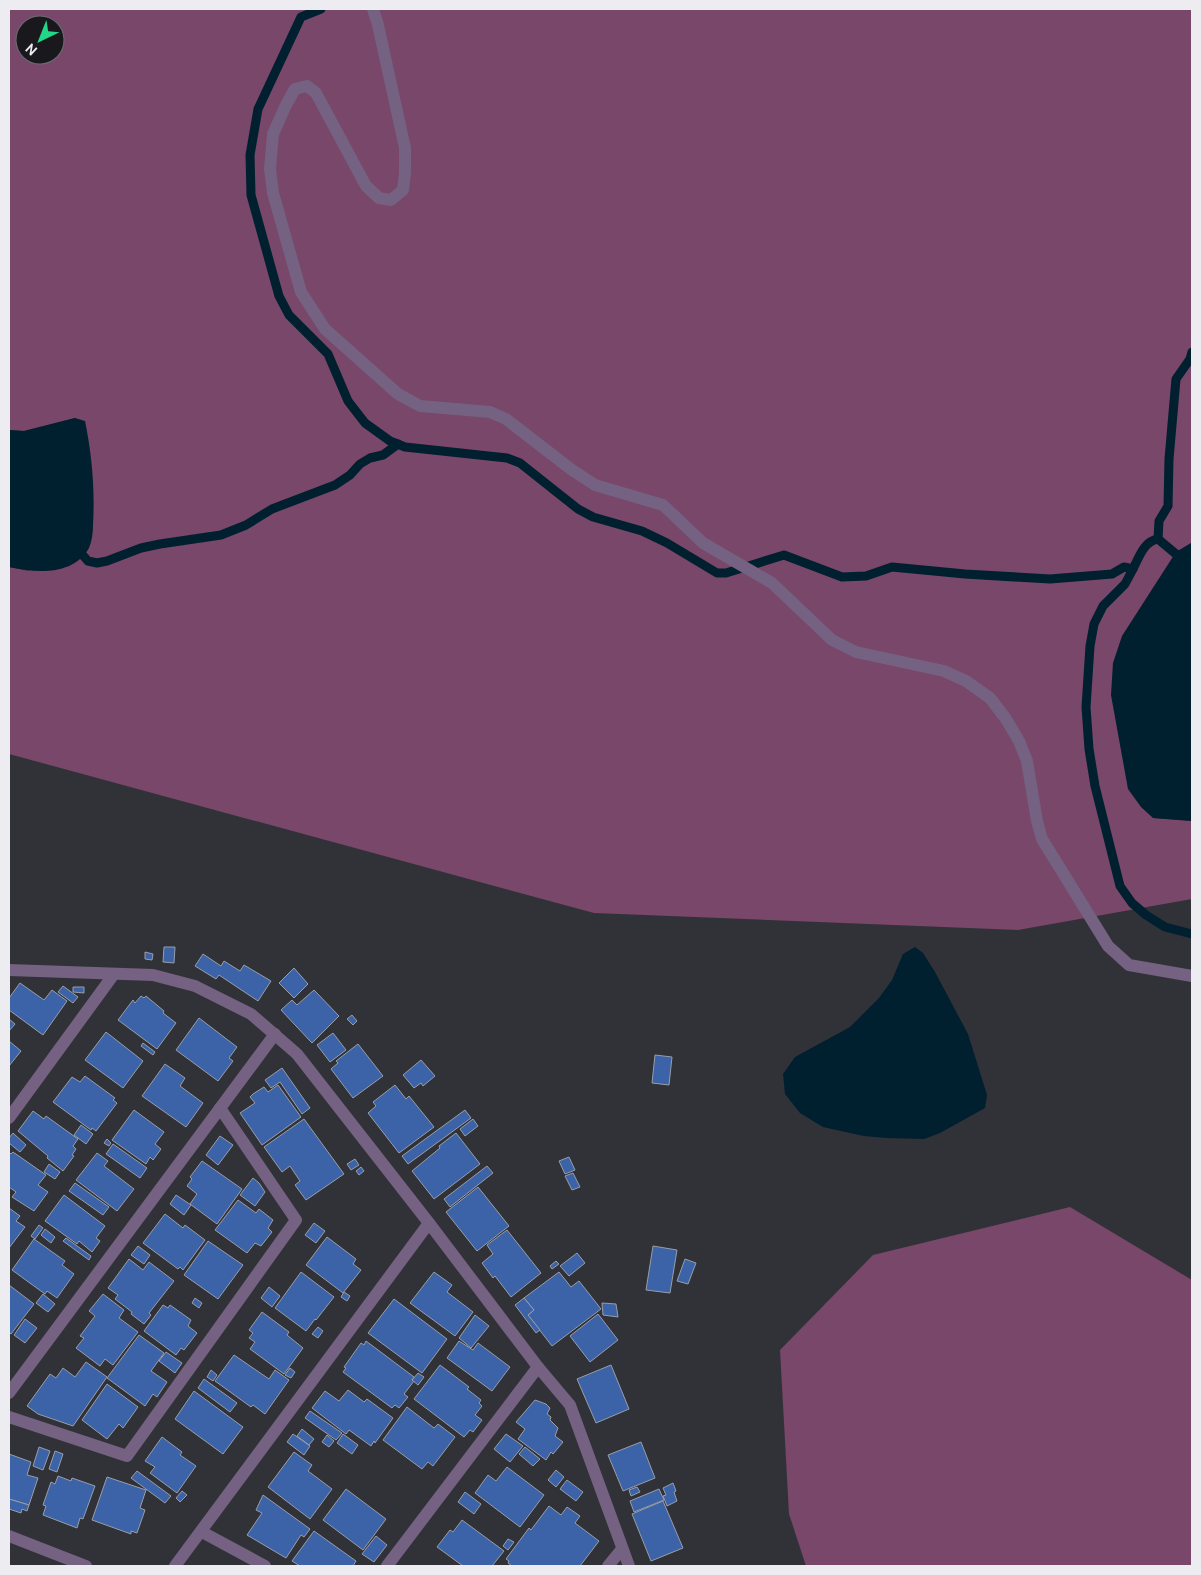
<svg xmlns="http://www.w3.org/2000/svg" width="1201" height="1575" font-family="Cabin,sans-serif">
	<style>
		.green { fill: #784769; fill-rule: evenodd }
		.water { fill: #001f2f }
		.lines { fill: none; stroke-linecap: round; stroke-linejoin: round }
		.stream { stroke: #001f2f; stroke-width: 9 }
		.building { fill: #3c63a8; stroke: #999ea7 }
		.minor { stroke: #756181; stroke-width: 12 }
	</style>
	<rect width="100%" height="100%" fill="#313138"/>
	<g class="green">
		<path d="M9,9H1192V543H1191L1153,818L1192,821V899L1018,930L594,913L9,754V567L29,571L75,418L24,431L9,430ZM25,25H55V55H25Z"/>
		<path d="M1070,1207L1192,1280V1566H806L789,1514L780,1350L873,1255Z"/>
	</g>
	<g class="water">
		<path d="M75,418L85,421C92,455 95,490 93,525C93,532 92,541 89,548C73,576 36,573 9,567V430L24,431Z"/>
		<path d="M1191,543H1192V821L1153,818L1141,807L1128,789L1111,695L1113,663L1122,636L1176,552Z"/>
		<path d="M915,947L923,953L935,972L968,1034L987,1095L985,1108L940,1133L924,1139L886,1138L864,1136L823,1127L800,1113L785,1094L783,1074L795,1057L850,1027L879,998L892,980L903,954Z"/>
	</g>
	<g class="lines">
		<g class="stream">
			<path d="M321,9L301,17L258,109L250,155L251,195L279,296L289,315L328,354L348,401L365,423L390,441L405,447L507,458L520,463L578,509L593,517L642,531L667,543L717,573H726L784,555L842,577L866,576L892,567L965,574L1050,579L1112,574L1124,567L1133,569C1139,557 1144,541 1158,539L1182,559"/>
			<path d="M1158,539L1159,521L1168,506L1169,459L1176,379L1190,359L1192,352"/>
			<path d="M79,551L88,561L97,563L107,561L141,548L160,544L221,535L246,525L272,509L335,485L350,475L360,464L370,458L383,455L398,444"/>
			<path d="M1133,569L1125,584L1103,606L1094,624L1090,646L1086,707L1089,749L1095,786L1120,886L1132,903L1146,915L1165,927L1192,934"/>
		</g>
	</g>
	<g class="building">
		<path d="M164,947H175L174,963L163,962Z"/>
		<path d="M145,952L153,954L152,960L145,959Z"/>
		<path d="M203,954L221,966L224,961L240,971L244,965L271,981L258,1001L219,975L216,979L195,966Z"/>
		<path d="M294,968L308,984L294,998L279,983Z"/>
		<path d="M20,983L44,1000L52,990L67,1001L43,1035L9,1010V998Z"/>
		<path d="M63,986L78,997L73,1003L58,992Z"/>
		<path d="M73,987H84V993L73,992Z"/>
		<path d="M314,990L339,1016L312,1043L281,1010L292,1000L297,1005Z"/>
		<path d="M141,996L144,998L146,996L164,1011L163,1013L176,1023L157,1049L118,1020L133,1000L135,1003Z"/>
		<path d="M352,1015L357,1021L353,1025L347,1019Z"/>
		<path d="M199,1018L237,1047L229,1058L233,1061L218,1081L176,1050Z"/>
		<path d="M9,1019L15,1024L9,1031Z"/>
		<path d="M106,1032L143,1061L123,1088L85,1060Z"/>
		<path d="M333,1033L346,1050L330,1062L317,1045Z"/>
		<path d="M9,1041L21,1051L9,1066Z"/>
		<path d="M143,1043L155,1052L153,1055L141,1046Z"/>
		<path d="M358,1044L383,1076L353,1098L331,1069L338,1063L336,1061Z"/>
		<path d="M655,1055L672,1057L669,1085L652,1083Z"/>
		<path d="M421,1060L435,1076L423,1086L421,1083L414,1088L403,1075Z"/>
		<path d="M165,1064L185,1078L180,1086L203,1103L186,1127L142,1096Z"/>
		<path d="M282,1068L310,1108L302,1114L280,1082L271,1088L265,1080Z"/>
		<path d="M85,1076L115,1098L113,1100L117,1103L96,1131L92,1128L91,1130L53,1102L72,1077L80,1082Z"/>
		<path d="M278,1085L301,1117L262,1145L240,1113L255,1103L250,1097L253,1094L264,1087L268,1092Z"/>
		<path d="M395,1085L406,1099L409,1096L434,1127L399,1153L368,1113L376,1106L373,1102Z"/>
		<path d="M134,1110L164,1132L155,1144L161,1149L153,1160L150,1157L146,1164L112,1140Z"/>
		<path d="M465,1110L471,1118L408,1164L402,1156Z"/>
		<path d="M33,1111L44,1119L46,1116L78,1139L73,1146L76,1149L72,1155L74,1156L63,1171L47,1158L48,1156L18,1131Z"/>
		<path d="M304,1119L344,1174L306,1200L295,1185L300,1181L290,1166L282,1172L264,1147Z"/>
		<path d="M473,1119L478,1126L465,1136L460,1129Z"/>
		<path d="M81,1125L93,1134L86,1144L74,1135Z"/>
		<path d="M13,1133L26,1145L20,1152L9,1143V1138Z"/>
		<path d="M456,1133L480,1164L434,1199L412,1171L440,1148L439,1146Z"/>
		<path d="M220,1136L233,1145L218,1165L206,1155Z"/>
		<path d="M107,1139L111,1143L109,1146L104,1143Z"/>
		<path d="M113,1144L147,1168L140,1178L106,1154Z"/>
		<path d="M9,1152L11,1154L13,1152L46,1175L38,1185L48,1192L34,1211L12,1197L16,1192L9,1187Z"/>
		<path d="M97,1153L108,1161L104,1166L134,1189L117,1211L76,1180Z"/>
		<path d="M569,1157L575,1170L565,1174L559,1161Z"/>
		<path d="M355,1159L359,1165L351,1170L347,1164Z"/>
		<path d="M202,1161L242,1189L217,1224L190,1204L197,1194L187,1186L192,1179L190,1177Z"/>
		<path d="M49,1164L60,1172L55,1179L44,1172Z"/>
		<path d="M487,1166L493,1173L450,1207L444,1199Z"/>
		<path d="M361,1167L364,1171L359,1175L356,1171Z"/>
		<path d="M573,1173L580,1187L572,1190L565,1176Z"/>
		<path d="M253,1178L259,1183L265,1192L255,1206L240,1195Z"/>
		<path d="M75,1183L109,1207L103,1215L69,1191Z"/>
		<path d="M478,1187L509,1226L477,1251L446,1212Z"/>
		<path d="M64,1195L105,1226L96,1238L100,1241L92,1252L79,1241L77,1244L45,1221Z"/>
		<path d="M176,1195L191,1205L184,1215L170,1204Z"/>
		<path d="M238,1200L256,1213L259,1209L273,1220L268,1228L272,1232L261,1246L255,1243L247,1253L215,1230Z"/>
		<path d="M9,1208L20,1216L16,1221L25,1227L9,1248Z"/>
		<path d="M165,1214L183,1228L185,1225L205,1240L183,1270L180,1267L178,1269L143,1243Z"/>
		<path d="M314,1223L325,1231L316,1243L305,1235Z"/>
		<path d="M39,1225L43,1228L35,1239L31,1236Z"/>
		<path d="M45,1229L55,1237L51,1243L41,1235Z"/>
		<path d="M507,1230L541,1273L511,1297L495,1276L493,1278L482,1263L493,1254L487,1245Z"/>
		<path d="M327,1237L356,1259L353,1264L361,1270L343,1293L306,1265Z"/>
		<path d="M66,1238L91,1256L89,1260L63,1241Z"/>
		<path d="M34,1239L65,1261L62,1265L74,1274L57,1298L47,1291L45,1294L12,1270Z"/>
		<path d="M208,1241L243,1265L218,1299L184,1275Z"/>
		<path d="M138,1246L150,1255L144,1264L131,1255Z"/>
		<path d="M653,1246L677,1250L670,1293L646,1290Z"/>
		<path d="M577,1253L585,1263L569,1276L560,1266Z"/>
		<path d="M129,1259L143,1270L149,1262L174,1281L149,1313L151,1315L144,1324L131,1314L132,1312L115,1299L118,1295L108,1288Z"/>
		<path d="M685,1259L696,1263L688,1284L677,1281Z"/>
		<path d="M556,1261L559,1264L552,1269L550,1266Z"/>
		<path d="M301,1272L334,1297L316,1320L315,1319L306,1331L275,1308Z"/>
		<path d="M434,1272L452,1285L447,1292L473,1312L455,1336L410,1303Z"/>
		<path d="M559,1272L571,1287L579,1281L601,1309L552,1346L528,1315L534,1310L524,1298Z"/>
		<path d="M9,1285L34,1304L11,1334L9,1332Z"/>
		<path d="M269,1287L280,1296L272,1307L261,1298Z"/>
		<path d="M344,1292L350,1296L347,1301L341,1297Z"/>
		<path d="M43,1294L55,1304L48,1312L36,1303Z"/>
		<path d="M103,1294L124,1310L119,1318L138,1332L113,1365L105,1359L100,1366L76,1348L84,1338L80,1336L95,1316L89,1311Z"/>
		<path d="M195,1298L202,1303L199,1308L192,1303Z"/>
		<path d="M524,1298L534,1310L528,1315L540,1330L536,1333L515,1305Z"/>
		<path d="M394,1299L447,1339L422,1373L368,1333Z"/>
		<path d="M602,1303L616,1304L618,1317L603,1315Z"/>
		<path d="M163,1305L168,1308L170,1305L191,1320L188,1326L197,1333L184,1350L181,1348L176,1355L144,1331Z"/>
		<path d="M262,1312L289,1332L287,1335L303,1348L284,1374L250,1349L255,1342L249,1338L253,1333L249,1330Z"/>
		<path d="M598,1314L618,1340L590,1362L570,1336Z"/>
		<path d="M475,1315L489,1326L471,1348L459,1338Z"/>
		<path d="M25,1319L37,1328L25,1343L14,1335Z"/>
		<path d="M318,1327L323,1331L318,1338L312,1334Z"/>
		<path d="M139,1335L164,1353L151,1371L167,1382L157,1397L153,1394L145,1406L107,1378Z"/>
		<path d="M366,1341L414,1377L412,1380L414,1381L404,1394L408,1397L399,1408L395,1405L392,1408L343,1372L346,1368L344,1367L361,1343L364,1345Z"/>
		<path d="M459,1341L473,1350L478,1343L510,1367L492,1391L447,1358Z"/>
		<path d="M166,1352L182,1363L175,1373L159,1361Z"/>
		<path d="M234,1355L269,1379L275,1370L289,1380L265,1414L253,1405L251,1407L215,1381Z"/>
		<path d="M86,1362L107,1377L73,1426L38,1414L27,1406L50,1374L56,1378L63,1368L75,1377Z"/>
		<path d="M440,1365L469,1387L467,1389L481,1400L479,1403L482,1406L475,1415L482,1420L473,1432L470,1430L464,1437L414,1399Z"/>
		<path d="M611,1365L629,1409L596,1423L577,1379Z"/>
		<path d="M290,1368L295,1372L291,1378L285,1375Z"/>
		<path d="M211,1370L217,1375L213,1381L207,1377Z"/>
		<path d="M418,1373L424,1377L418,1385L412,1380Z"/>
		<path d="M204,1379L237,1403L230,1412L198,1388Z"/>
		<path d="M107,1384L138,1407L123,1428L119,1424L107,1439L82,1420Z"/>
		<path d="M348,1390L364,1402L367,1399L393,1418L375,1443L374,1441L371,1446L349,1430L346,1434L312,1408L325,1391L339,1401Z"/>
		<path d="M194,1391L243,1427L223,1454L175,1419Z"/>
		<path d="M535,1400L546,1404L550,1408L547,1414L551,1417L550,1420L558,1428L555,1436L563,1442L553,1454L551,1452L546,1460L518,1439L525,1429L516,1422Z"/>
		<path d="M407,1407L434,1428L438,1424L455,1437L433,1466L428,1462L422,1469L383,1440Z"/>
		<path d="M310,1411L342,1433L336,1440L305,1418Z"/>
		<path d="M302,1429L314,1439L309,1445L297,1436Z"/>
		<path d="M293,1434L310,1446L304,1455L287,1442Z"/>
		<path d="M343,1434L358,1445L352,1454L337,1443Z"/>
		<path d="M506,1434L523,1446L510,1462L494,1449Z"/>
		<path d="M327,1435L334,1441L329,1447L322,1442Z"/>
		<path d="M162,1437L182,1452L180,1455L196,1466L177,1493L150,1473L155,1467L145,1461Z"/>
		<path d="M641,1442L655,1478L623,1491L608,1455Z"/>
		<path d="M39,1447L50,1451L43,1470L33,1466Z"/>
		<path d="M525,1447L540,1459L533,1466L519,1454Z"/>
		<path d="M55,1451L63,1454L57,1472L49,1469Z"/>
		<path d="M294,1452L312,1465L308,1471L332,1489L310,1519L268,1487Z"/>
		<path d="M9,1454L31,1462L27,1475L38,1478L29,1505L9,1499Z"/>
		<path d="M507,1467L544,1495L520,1527L475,1493L488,1475L496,1481Z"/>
		<path d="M556,1470L564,1477L556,1487L548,1480Z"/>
		<path d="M137,1471L171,1496L165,1503L131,1478Z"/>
		<path d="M58,1476L71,1481L72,1478L95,1486L83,1519L80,1518L77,1528L43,1515L46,1506L43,1505L51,1482L55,1484Z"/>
		<path d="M107,1477L146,1490L140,1508L145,1510L137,1533L131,1531V1534L92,1520Z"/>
		<path d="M567,1480L583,1492L576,1501L560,1489Z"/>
		<path d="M673,1483L676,1491L674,1492L677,1501L667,1506L663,1496L666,1495L663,1488Z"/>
		<path d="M637,1487L640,1492L631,1496L629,1490Z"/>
		<path d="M346,1489L386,1519L363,1550L323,1520Z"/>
		<path d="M659,1489L664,1500L634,1512L630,1501Z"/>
		<path d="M182,1491L187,1495L180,1502L176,1498Z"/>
		<path d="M465,1492L481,1504L474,1514L458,1502Z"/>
		<path d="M263,1495L310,1529L304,1537L301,1535L286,1558L247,1535L262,1513L256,1510Z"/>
		<path d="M9,1499L29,1505L27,1511L22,1509L21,1513L9,1509Z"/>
		<path d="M663,1501L683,1548L651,1561L632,1514Z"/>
		<path d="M549,1506L561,1515L567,1507L580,1516L575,1523L599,1541L580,1566H512L508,1563L509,1561L506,1559L529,1528L531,1530Z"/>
		<path d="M462,1520L504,1551L492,1566H463L437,1547L450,1530L453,1532Z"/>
		<path d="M314,1531L356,1561L353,1566H300L292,1561Z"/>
		<path d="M376,1536L387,1545L374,1562L362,1554Z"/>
		<path d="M508,1539L514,1542L508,1550L503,1546Z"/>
	</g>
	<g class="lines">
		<g class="minor">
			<path d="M373,9L378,25L405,148V173L403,190L391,200L379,198L366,186L316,93L307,86L295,89L286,105L273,134L270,169L273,193L301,292L325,329L398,394L420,406L490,412L506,419L572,470L595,485L663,505L703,543L772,583L832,640L856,652L944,671L966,681L990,698L1006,719L1019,741L1027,761L1037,821L1042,839L1108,946L1129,965L1192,976"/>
			<path d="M9,970L153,975L195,986L251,1014L297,1054L429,1223L538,1367L570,1405L629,1566"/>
			<path d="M9,1118L114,974"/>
			<path d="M9,1393L275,1034"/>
			<path d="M9,1417L127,1456L296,1220L220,1108"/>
			<path d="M202,1532L265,1566"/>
			<path d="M9,1536L86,1566"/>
			<path d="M175,1566L429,1223"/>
			<path d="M387,1566L538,1367"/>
			<path d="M608,1566L622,1549"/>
		</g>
	</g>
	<rect width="1201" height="1575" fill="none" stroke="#ececf1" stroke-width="20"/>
	<g transform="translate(40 40) rotate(223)"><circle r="24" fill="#19191d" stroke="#6d6d72"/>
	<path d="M0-4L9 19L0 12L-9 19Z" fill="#20d887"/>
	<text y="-8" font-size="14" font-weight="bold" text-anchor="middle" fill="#ececf1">N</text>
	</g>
</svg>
